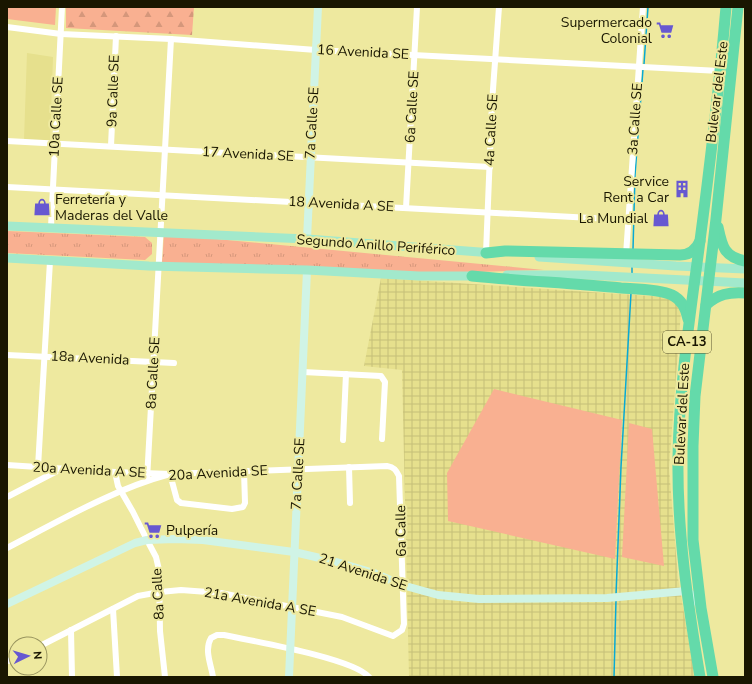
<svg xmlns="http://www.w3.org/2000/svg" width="752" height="684" font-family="'Nunito Sans',sans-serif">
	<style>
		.built { fill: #e6e08d }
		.industrial { fill: url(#industrial-grid) }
		.green { fill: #f9b091 }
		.forest { fill: url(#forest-firs) }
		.park { fill: url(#park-tufts) }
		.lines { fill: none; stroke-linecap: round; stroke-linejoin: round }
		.stream { stroke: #08a9d4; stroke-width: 1.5 }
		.street { stroke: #fff; stroke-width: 6 }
		.secondary { stroke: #d0f4e6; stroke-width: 8 }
		.primary { stroke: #a2e9cc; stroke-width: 9 }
		.highway { stroke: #64daaa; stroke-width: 11 }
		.labels { text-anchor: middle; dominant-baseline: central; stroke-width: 4; stroke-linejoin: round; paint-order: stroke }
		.shield { fill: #eee99f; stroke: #595530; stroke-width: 1 }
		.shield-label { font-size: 13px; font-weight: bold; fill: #191600 }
		.poi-label { font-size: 14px; fill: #191600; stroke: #eee99f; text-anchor: end }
		.street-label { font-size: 14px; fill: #191600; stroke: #eee99f }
	</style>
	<defs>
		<pattern id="industrial-grid" width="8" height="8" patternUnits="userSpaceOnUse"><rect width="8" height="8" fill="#e6e08d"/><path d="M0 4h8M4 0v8" fill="none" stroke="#c5bf78"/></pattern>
		<pattern id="forest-firs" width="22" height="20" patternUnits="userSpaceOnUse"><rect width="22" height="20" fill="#f9b091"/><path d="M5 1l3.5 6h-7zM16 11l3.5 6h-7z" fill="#d5977b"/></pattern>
		<pattern id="park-tufts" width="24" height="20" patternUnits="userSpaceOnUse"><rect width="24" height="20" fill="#f9b091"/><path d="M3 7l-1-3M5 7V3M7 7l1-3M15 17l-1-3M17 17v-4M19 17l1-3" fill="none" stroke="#d5977b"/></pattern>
	</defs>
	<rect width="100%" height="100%" fill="#eee99f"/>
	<path class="built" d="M27,53L53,57L50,141L24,140Z"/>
	<path class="industrial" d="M381,278L666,297L676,303L681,312L669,468L678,578L695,677H409L402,370L364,366Z"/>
	<g class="green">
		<path d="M7,7H56L55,25L7,19Z"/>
		<path d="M494,389L622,420L615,559L448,521L447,473Z"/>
		<path d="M629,423L652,429L664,566L622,557Z"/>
	</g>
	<path class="forest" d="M66,7H194L192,35L66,28Z"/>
	<g class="park">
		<path d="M7,231L145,237L152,243V254L145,260L7,253Z"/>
		<path d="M164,234L544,270L412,274L162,263Z"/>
	</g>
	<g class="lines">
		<g class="stream">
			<path d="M644,64L648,7"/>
			<path d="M633,249L635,175L643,69"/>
			<path d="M632,275V267"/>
			<path d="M616,595L621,467L631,293"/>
			<path d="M614,677L616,600"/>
		</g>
		<g class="street">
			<path d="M7,27L61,34L171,39L316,50L720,71"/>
			<path d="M7,141L490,167"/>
			<path d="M111,146L116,36"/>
			<path d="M7,187L629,220"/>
			<path d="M406,208L417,7"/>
			<path d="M51,227L62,7"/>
			<path d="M486,253L492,103L499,7"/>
			<path d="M626,255L643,7"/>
			<path d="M7,355L174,363"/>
			<path d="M303,372L381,376L385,382L382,439"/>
			<path d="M343,440L346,374"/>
			<path d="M7,465L115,472L170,474L177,500L181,503L232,509L243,507L245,503L244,471"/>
			<path d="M38,467L50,261"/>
			<path d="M349,467L350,503"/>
			<path d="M115,472L118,486L133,512L147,540L156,557L159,570L160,631L165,677"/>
			<path d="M147,480L171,39"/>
			<path d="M7,497L61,469"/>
			<path d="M7,548C59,521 114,489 170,474L387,466C394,467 396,470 399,476L404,624L402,630L393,636L342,617L221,593L181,590L160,592L138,596L40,646"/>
			<path d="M113,609L117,677"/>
			<path d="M71,630L72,677"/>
			<path d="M7,661L16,659"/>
			<path d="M213,677C211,664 204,650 211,638L217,635H224C252,641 353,658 369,677"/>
		</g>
		<g class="secondary">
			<path d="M307,239L318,7"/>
			<path d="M7,604L135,543L147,540L175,539L203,540L294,552L333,561L374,573L402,585L438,595L479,599L607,598L686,591L691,594L700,606"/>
			<path d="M289,677L307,270"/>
		</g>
		<g class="primary">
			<path d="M7,226L307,239L493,253"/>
			<path d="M539,257L676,266L745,269"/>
			<path d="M7,258L149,266L307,270L419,276H478"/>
			<path d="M507,275H585L745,283"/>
		</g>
		<g class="highway">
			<path d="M718,227C722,246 724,257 745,261"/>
			<path d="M486,253L505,251L680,255C690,255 696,250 700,241"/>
			<path d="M472,276C521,281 571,283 621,288C635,289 659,289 672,295C682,300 686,308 688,319"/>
			<path d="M706,305C718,294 729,292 745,293"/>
			<path d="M700,677C688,605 677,532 678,458C679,390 689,323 698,256C709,173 719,90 726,7"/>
			<path d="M713,677L701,608L693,540V446L695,396L716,219L738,7"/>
		</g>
	</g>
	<defs>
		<g id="supermarket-bare" transform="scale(1.38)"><path d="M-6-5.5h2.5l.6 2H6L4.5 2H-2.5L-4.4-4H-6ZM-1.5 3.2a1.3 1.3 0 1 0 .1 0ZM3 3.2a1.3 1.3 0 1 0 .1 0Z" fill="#6758d1" stroke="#eee99f" stroke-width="2.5" paint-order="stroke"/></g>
		<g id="building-bare" transform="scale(1.38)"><path d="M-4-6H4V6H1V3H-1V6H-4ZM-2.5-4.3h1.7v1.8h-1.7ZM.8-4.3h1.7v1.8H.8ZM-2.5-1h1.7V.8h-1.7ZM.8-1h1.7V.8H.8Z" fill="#6758d1" stroke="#eee99f" stroke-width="2.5" paint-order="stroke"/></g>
		<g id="shop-bare" transform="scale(1.38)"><path d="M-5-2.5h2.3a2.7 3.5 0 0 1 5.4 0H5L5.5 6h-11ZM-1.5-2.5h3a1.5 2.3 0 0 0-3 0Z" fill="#6758d1" stroke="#eee99f" stroke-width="2.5" paint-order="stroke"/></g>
	</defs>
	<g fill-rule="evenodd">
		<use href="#supermarket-bare" x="665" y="30"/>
		<use href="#building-bare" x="682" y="189"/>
		<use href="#shop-bare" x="42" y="207"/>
		<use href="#shop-bare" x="661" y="218"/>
		<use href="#supermarket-bare" x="153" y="530"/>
	</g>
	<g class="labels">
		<rect class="shield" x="663" y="331" width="48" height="22" rx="3"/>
		<g class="shield-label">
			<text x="687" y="342">CA-13</text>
		</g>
		<g class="poi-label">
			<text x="652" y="22">Supermercado<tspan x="652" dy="16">Colonial</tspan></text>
			<text x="669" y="181">Service<tspan x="669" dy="16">Rent a Car</tspan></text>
			<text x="55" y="199" text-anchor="start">Ferretería y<tspan x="55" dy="16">Maderas del Valle</tspan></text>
			<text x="648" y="218">La Mundial</text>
			<text x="166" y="530" text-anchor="start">Pulpería</text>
		</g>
		<g class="street-label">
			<text transform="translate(363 52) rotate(3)">16 Avenida SE</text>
			<text transform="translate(113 91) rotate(-88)">9a Calle SE</text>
			<text transform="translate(717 92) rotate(-83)">Bulevar del Este</text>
			<text transform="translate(412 107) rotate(-87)">6a Calle SE</text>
			<text transform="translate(56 117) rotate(-87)">10a Calle SE</text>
			<text transform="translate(635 119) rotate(-86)">3a Calle SE</text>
			<text transform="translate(312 123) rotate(-87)">7a Calle SE</text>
			<text transform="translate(491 130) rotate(-87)">4a Calle SE</text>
			<text transform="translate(248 154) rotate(3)">17 Avenida SE</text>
			<text transform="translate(341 204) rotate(3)">18 Avenida A SE</text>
			<text transform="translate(376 245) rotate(4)">Segundo Anillo Periférico</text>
			<text transform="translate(90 358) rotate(3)">18a Avenida</text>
			<text transform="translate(153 373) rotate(-87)">8a Calle SE</text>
			<text transform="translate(682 414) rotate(-87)">Bulevar del Este</text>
			<text transform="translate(89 470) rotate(3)">20a Avenida A SE</text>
			<text transform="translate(218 473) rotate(-3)">20a Avenida SE</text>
			<text transform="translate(298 474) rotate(-87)">7a Calle SE</text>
			<text transform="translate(401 531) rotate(-91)">6a Calle</text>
			<text transform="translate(363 572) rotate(18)">21 Avenida SE</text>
			<text transform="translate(158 594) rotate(-93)">8a Calle</text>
			<text transform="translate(260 602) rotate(10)">21a Avenida A SE</text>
		</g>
	</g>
	<rect width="752" height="684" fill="none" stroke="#191600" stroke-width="16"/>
	<g transform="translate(28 656) rotate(85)"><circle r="19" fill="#eee99f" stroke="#99955f"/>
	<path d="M0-3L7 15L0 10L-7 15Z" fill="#6758d1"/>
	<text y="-6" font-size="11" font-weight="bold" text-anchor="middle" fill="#191600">N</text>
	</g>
</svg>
